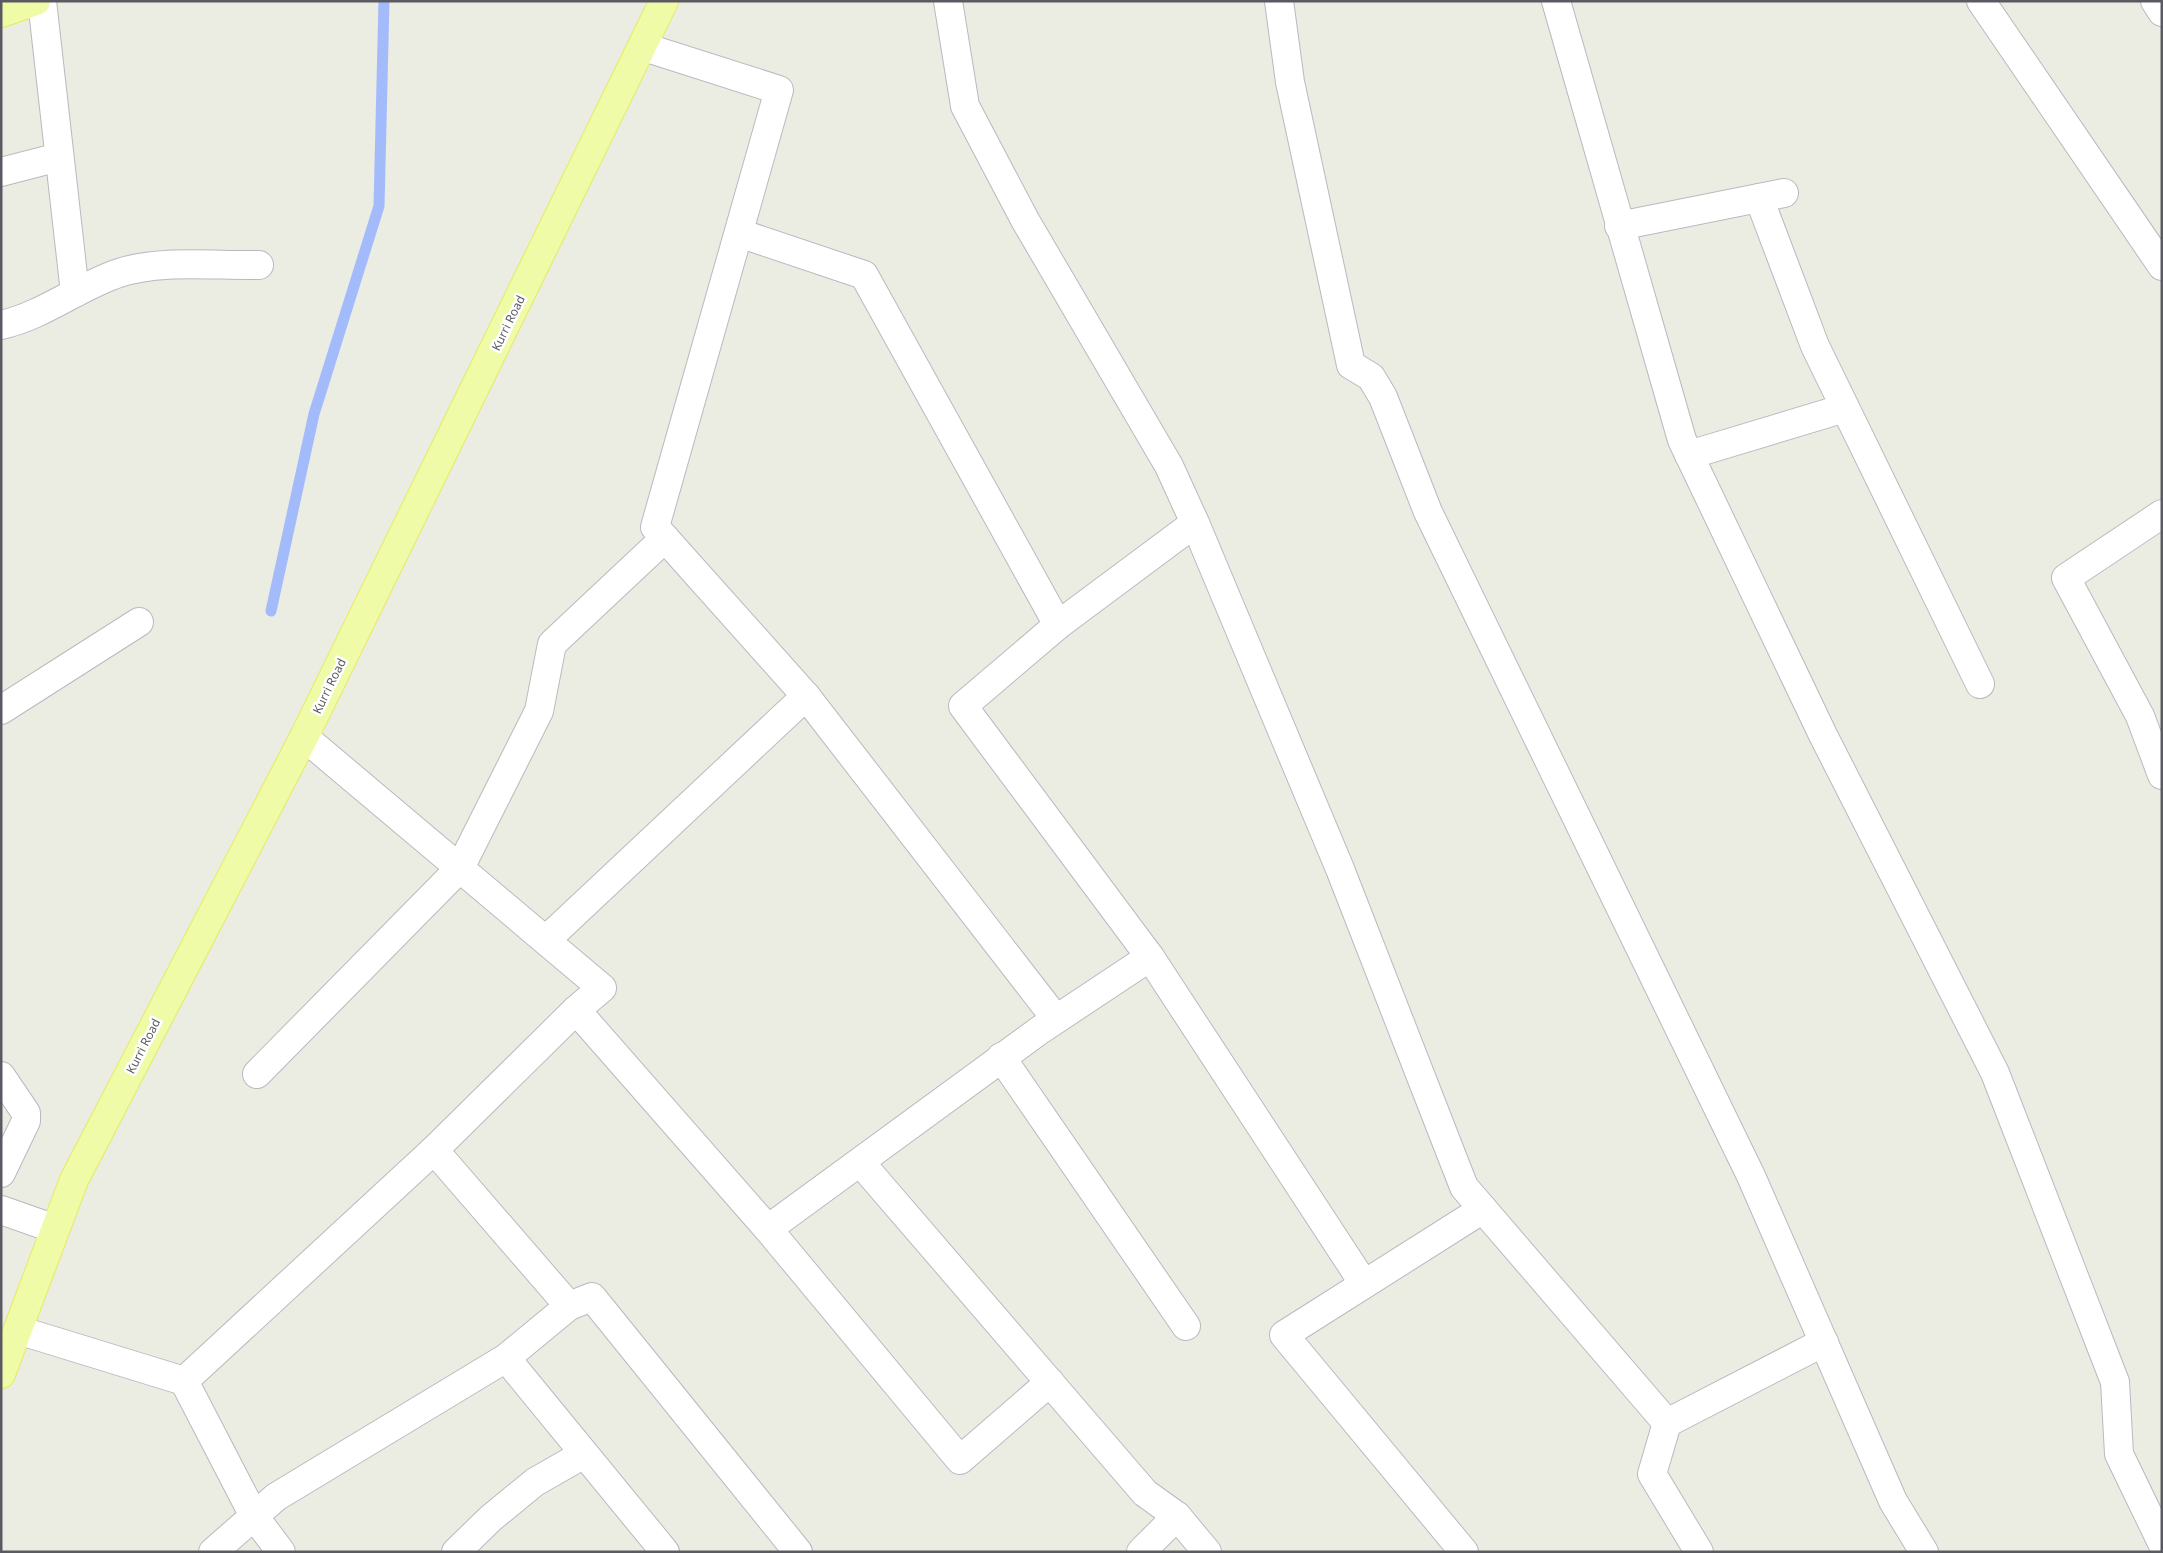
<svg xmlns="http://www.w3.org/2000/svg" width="2163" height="1553" font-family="'Noto Sans',sans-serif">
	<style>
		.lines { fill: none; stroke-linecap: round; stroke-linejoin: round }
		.stream { stroke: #a3bbfb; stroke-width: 11 }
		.minor-casing { stroke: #b9b9c0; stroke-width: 30 }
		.major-casing { stroke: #e9ea5d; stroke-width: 30 }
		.minor { stroke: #fff; stroke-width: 28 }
		.major { stroke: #f0fba8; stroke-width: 28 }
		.labels { text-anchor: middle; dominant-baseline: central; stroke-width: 5; stroke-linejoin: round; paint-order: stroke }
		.street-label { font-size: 12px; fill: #5a5b62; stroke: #fff }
	</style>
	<rect width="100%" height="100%" fill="#ebece2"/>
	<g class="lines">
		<path class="stream" d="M271,611L314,414L379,206L384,1"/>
		<g class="minor-casing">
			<g id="minor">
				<path d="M42,1L75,293"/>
				<path d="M948,1L965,106L1025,220L1169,466L1195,523L1340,869L1464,1187L1667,1423"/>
				<path d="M1279,1L1290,82L1351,365L1371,377L1383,397L1428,512L1751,1176L1893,1501L1924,1552"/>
				<path d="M1556,1L1682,440L1823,735L1995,1073L2115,1382L2119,1454L2162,1543"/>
				<path d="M1981,1L2162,266"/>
				<path d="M2155,1L2162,12"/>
				<path d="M644,47L779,90L655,527L806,696L1056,1019"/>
				<path d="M1,172L59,157"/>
				<path d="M1759,198L1815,346L1980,684"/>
				<path d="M1619,226L1784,193"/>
				<path d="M739,233L864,275L1058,625"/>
				<path d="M1,325C45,315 77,287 119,273C160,259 216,266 259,265"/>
				<path d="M1689,455L1845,408"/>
				<path d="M2162,514L2066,578L2140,716L2162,775"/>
				<path d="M1195,523L1058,625L963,706L1150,957L1364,1284"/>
				<path d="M1,710L139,622"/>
				<path d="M304,737L602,988L576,1010L768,1229L960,1460L1050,1382"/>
				<path d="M546,940L806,696"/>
				<path d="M1001,1057L1186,1326"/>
				<path d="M257,1074L460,868L539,711L552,644L665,538"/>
				<path d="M1,1076L26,1113V1121L1,1173"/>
				<path d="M434,1150L569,1306L592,1297L798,1552"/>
				<path d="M860,1162L1145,1493L1177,1516L1207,1552"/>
				<path d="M1,1210L55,1229"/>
				<path d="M768,1229L1040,1030L1150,957"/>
				<path d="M18,1330L184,1381L254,1516L281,1552"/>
				<path d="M506,1358L665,1552"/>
				<path d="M184,1381L434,1150L576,1010"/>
				<path d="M213,1552L276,1497L506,1358L569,1306"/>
				<path d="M456,1552L491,1518L535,1482L584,1454"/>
				<path d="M1141,1552L1177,1516"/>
				<path d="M1464,1552L1284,1335L1483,1209"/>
				<path d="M1699,1552L1652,1474L1667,1423L1824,1342"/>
			</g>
		</g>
		<g class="major-casing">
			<g id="major">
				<path d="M1,13L36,1"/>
				<path d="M1,1374L74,1180L304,737L664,1"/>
			</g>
		</g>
		<use href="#minor" class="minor"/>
		<use href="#major" class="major"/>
	</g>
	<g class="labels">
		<g class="street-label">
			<text transform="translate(508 323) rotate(-64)">Kurri Road</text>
			<text transform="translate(329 686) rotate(-64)">Kurri Road</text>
			<text transform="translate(143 1046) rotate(-63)">Kurri Road</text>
		</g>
	</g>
	<rect width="2163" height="1553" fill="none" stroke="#5a5b62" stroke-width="5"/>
</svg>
